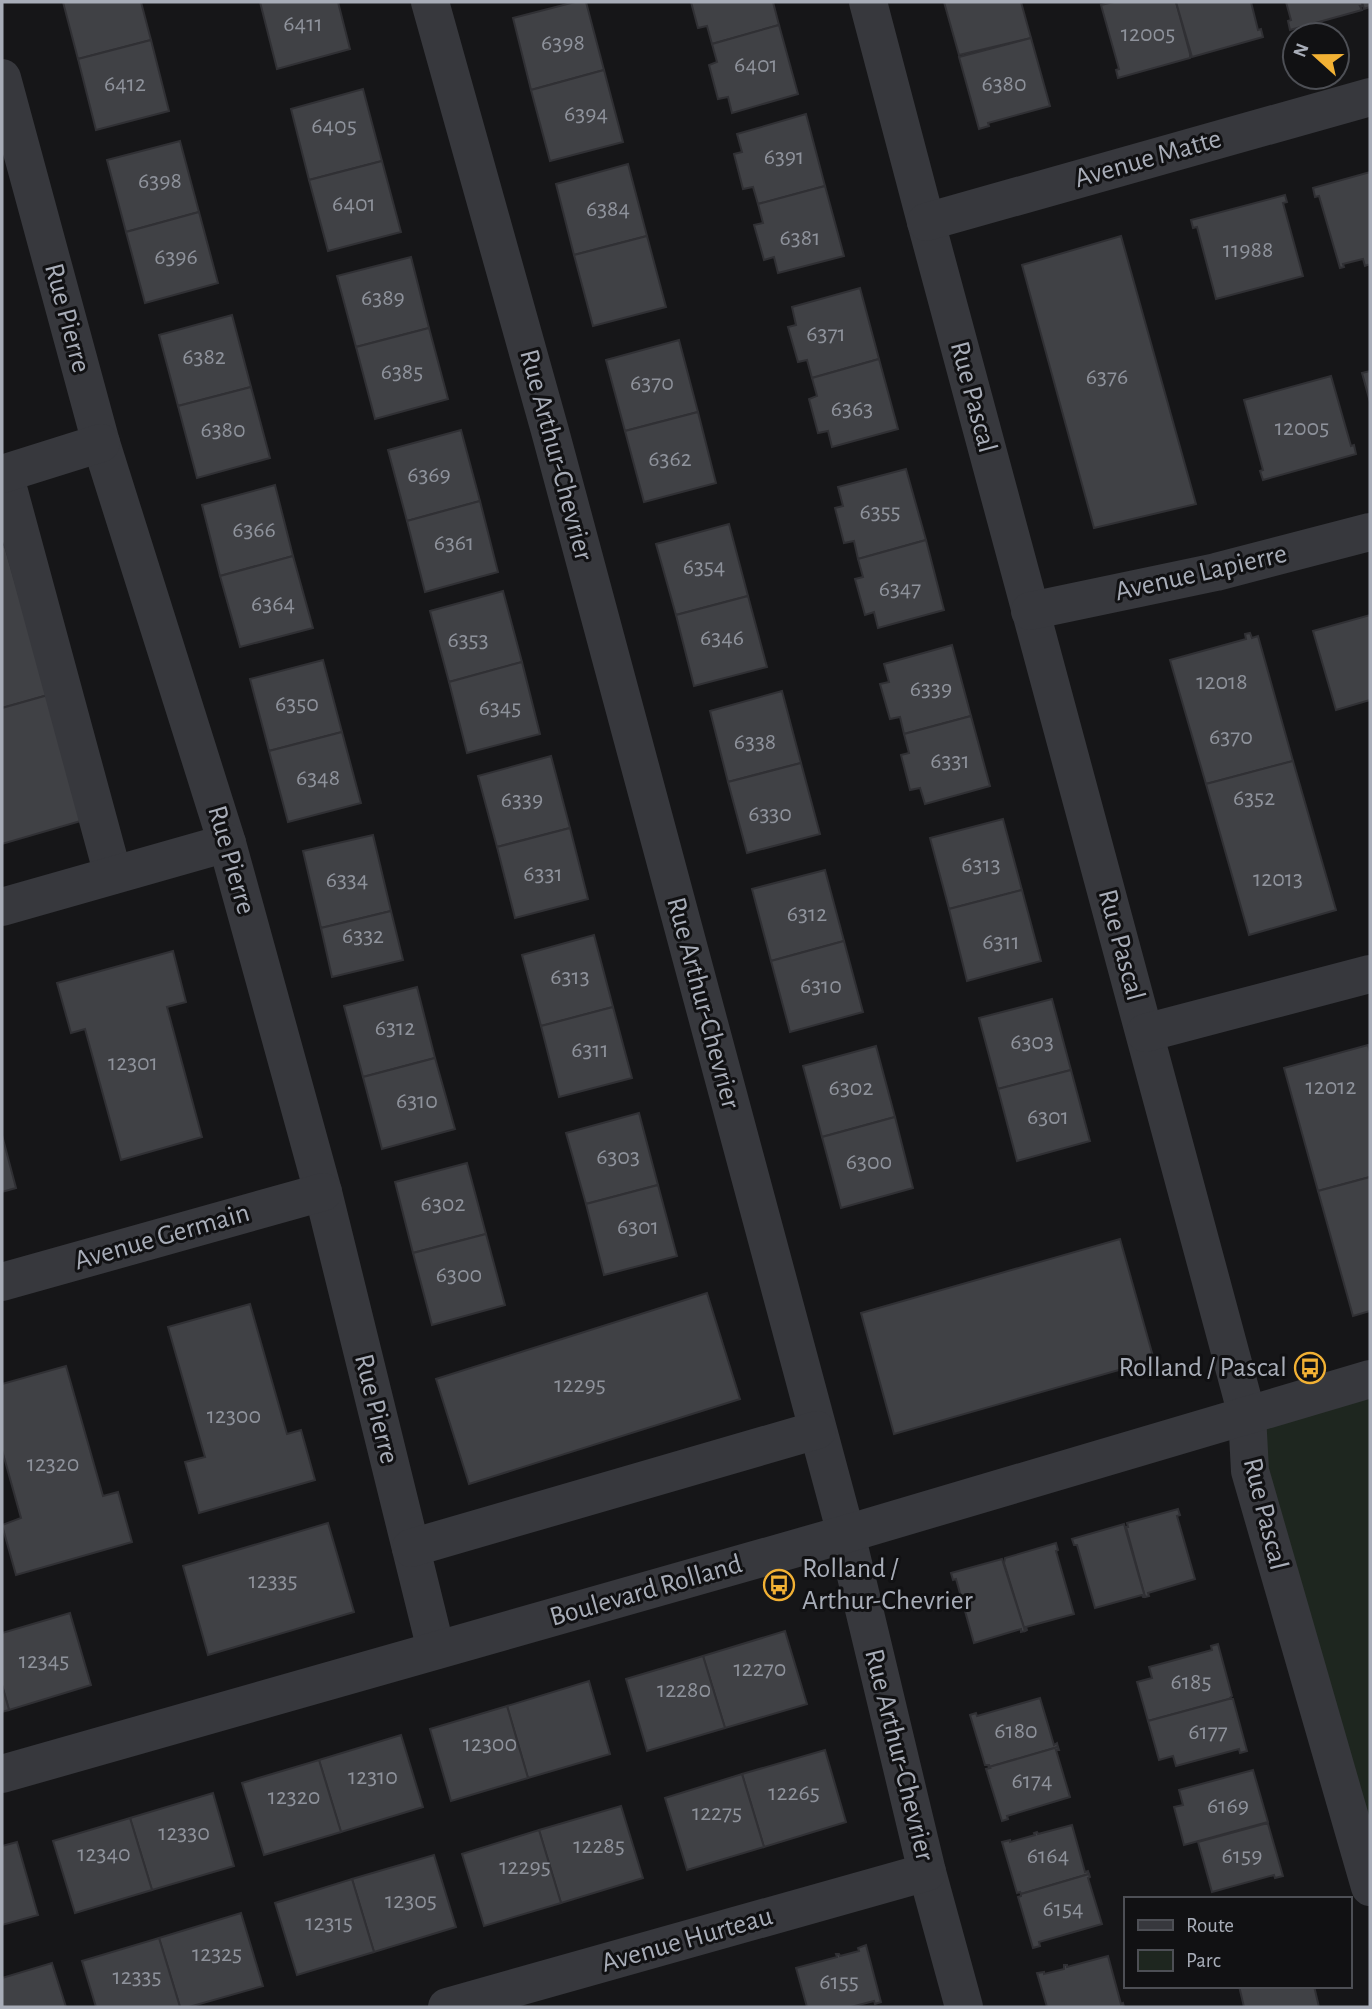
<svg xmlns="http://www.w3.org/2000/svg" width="1372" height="2009" font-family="'Alegreya Sans',sans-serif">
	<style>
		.green { fill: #1e261f }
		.building { fill: #404145; stroke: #303034; stroke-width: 2 }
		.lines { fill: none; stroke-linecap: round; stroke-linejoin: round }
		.minor { stroke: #37383d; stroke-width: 38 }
		.labels { text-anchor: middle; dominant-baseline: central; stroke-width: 6; stroke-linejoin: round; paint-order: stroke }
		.number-label { font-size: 24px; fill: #8e929b }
		.street-label { font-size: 28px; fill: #a8adb8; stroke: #111113 }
		.poi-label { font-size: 28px; fill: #a8adb8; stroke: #111113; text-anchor: end }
	</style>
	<rect width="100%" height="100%" fill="#161618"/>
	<path class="green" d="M1370,1380V1867L1247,1415Z"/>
	<g class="building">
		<path d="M63,2H141L151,40L78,59Z"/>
		<path d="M260,2H338L350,49L277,69Z"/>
		<path d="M575,2H586L604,70L531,90L513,18Z"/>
		<path d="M691,2H773L779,25L712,44L707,26L698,28Z"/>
		<path d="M944,2H1021L1031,38L959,55Z"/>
		<path d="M1114,2H1176L1190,54V58L1118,78L1116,70L1119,69L1101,5Z"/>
		<path d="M1176,2H1251L1258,30L1261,29L1263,37L1192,57Z"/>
		<path d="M1286,2H1362L1363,6H1360L1362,10L1290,30L1288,21L1291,20Z"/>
		<path d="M1362,2H1370V7L1364,9Z"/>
		<path d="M779,25L798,94L732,113L728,97L718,99L709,65L717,62L712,44Z"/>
		<path d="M1031,38L1050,106L988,123L989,126L979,129L959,57Z"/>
		<path d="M151,40L169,111L96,130L78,59Z"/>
		<path d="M604,70L623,142L550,161L531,90Z"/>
		<path d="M363,89L382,161L309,180L291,109Z"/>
		<path d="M806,114L825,186L758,204L753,187L743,189L734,154L742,152L737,134Z"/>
		<path d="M180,141L199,212L126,232L107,160Z"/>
		<path d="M382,161L401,232L328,251L309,180Z"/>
		<path d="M628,164L647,236L574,255L556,184Z"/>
		<path d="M1370,172V264L1365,266L1363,259L1343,264L1344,267L1340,268L1319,196L1315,197L1313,188Z"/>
		<path d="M825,186L844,256L778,273L774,257L764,260L754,225L763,223L758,204Z"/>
		<path d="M1285,195L1287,202L1283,203L1303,276L1216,299L1197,227L1193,228L1191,220Z"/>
		<path d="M199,212L218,283L145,303L126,232Z"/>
		<path d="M647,236L666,307L593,326L574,255Z"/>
		<path d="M1121,236L1196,504L1094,528L1022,265Z"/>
		<path d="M411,257L429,328L356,347L337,276Z"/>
		<path d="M860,288L879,359L812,378L807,360L798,362L788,327L796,325L792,307Z"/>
		<path d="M232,315L251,387L178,406L159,335Z"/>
		<path d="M429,328L448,399L375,419L356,347Z"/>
		<path d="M679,340L698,412L625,431L606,360Z"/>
		<path d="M879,359L898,429L832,447L828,431L818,433L809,399L817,396L812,378Z"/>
		<path d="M1370,371V402L1362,373Z"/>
		<path d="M1331,376L1351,446L1354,445L1356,454L1263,480L1260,471L1263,470L1244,400Z"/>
		<path d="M251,387L270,458L197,478L178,406Z"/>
		<path d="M698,412L716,483L644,502L625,431Z"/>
		<path d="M461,430L480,501L407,521L388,450Z"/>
		<path d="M906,469L926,540L858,559L854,541L844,543L835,508L843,506L838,487Z"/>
		<path d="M275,485L293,556L220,576L202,505Z"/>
		<path d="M480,501L498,572L425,592L407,521Z"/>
		<path d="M729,524L748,596L676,615L656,544Z"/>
		<path d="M926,540L944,610L878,628L874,612L865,615L855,579L863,577L858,559Z"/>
		<path d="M5,546L48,695L2,708V547Z"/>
		<path d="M293,556L313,628L240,647L220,576Z"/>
		<path d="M503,591L522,662L449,682L430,611Z"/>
		<path d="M748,596L767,667L694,686L676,615Z"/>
		<path d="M1370,615V700L1336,710L1313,631Z"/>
		<path d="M1250,633L1252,638L1258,636L1293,761L1206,784L1170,660L1246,639L1245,634Z"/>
		<path d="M952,645L971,716L904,734L900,717L890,719L880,684L889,682L884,664Z"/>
		<path d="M323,660L342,732L269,751L250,679Z"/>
		<path d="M522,662L540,734L467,753L449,682Z"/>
		<path d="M782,691L801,763L728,782L710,711Z"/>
		<path d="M48,695L84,820L2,844V708Z"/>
		<path d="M971,716L990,786L925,804L920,788L910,790L901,755L909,753L904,734Z"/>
		<path d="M342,732L361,803L288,822L269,751Z"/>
		<path d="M551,756L570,828L497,847L478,776Z"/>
		<path d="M1293,761L1336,910L1249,935L1206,784Z"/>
		<path d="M801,763L820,834L747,853L728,782Z"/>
		<path d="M1003,819L1022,890L949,909L930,838Z"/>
		<path d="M570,828L588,899L515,918L497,847Z"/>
		<path d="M373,835L391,911L321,928L303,851Z"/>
		<path d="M825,870L844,941L771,961L752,889Z"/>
		<path d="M1022,890L1041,961L967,981L949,909Z"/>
		<path d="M391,911L403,960L332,977L321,928Z"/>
		<path d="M594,935L613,1007L541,1026L522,955Z"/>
		<path d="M844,941L863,1012L790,1032L771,961Z"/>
		<path d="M173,951L186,1002L167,1007L202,1137L121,1160L85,1029L71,1033L57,983Z"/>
		<path d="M417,987L435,1058L363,1077L344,1006Z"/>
		<path d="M1052,999L1071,1070L998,1089L979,1018Z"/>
		<path d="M613,1007L632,1078L559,1097L541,1026Z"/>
		<path d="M1368,1045L1370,1052V1177L1318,1191L1284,1068Z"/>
		<path d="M876,1046L895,1117L822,1137L803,1066Z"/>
		<path d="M435,1058L455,1129L382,1149L363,1077Z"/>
		<path d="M1071,1070L1090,1141L1017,1161L998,1089Z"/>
		<path d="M639,1113L658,1185L586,1204L566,1133Z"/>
		<path d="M895,1117L913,1188L841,1208L822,1137Z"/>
		<path d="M2,1135L16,1188L2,1192Z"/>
		<path d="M467,1163L486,1234L413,1253L395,1182Z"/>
		<path d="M1370,1177V1311L1353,1316L1318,1191Z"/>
		<path d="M658,1185L677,1256L604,1275L586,1204Z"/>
		<path d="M486,1234L505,1305L432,1325L413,1253Z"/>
		<path d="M1120,1239L1154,1360L894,1434L861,1313Z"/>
		<path d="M707,1293L740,1399L469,1484L436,1379Z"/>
		<path d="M250,1304L287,1434L301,1430L315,1480L199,1513L185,1462L205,1457L168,1327Z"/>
		<path d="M66,1366L103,1496L118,1492L132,1542L16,1575L2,1525L21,1518L2,1450V1384Z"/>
		<path d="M1178,1509L1180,1515L1177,1516L1195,1579L1148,1593L1149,1596L1145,1597L1126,1527H1128L1127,1523Z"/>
		<path d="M328,1523L354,1612L208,1655L183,1566Z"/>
		<path d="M1124,1524L1145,1597H1143L1142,1595L1095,1608L1077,1545H1074L1072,1539Z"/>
		<path d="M1056,1543L1058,1550L1056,1551L1074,1614L1026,1627L1027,1630L1025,1631L1004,1563L1005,1558Z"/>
		<path d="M1002,1559L1025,1631L1021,1632V1629L974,1643L956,1579L953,1580L951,1573Z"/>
		<path d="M70,1613L91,1685L9,1710L2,1685V1633Z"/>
		<path d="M785,1631L807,1704L725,1728L703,1656Z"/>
		<path d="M1218,1644L1232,1696L1229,1699L1148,1721L1137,1682L1152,1678L1149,1667L1212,1650L1211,1646Z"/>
		<path d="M703,1656L725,1728L647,1751L626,1679Z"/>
		<path d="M589,1681L610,1754L528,1778L507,1706Z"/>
		<path d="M2,1685L9,1710L2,1712Z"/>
		<path d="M1040,1698L1054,1745L1057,1743L1058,1747L989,1767V1765H985L970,1715L976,1713L977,1716Z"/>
		<path d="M1229,1699H1233L1247,1751L1240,1753L1239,1749L1176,1766L1173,1756L1159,1760L1148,1721Z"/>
		<path d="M507,1706L528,1778L451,1801L430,1729Z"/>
		<path d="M401,1735L423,1807L341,1832L319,1760Z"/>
		<path d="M1058,1747L1059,1750H1056L1070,1797L1007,1816L1008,1819L1002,1821L986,1769L990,1768L989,1767Z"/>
		<path d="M825,1750L846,1822L764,1847L742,1774Z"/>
		<path d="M319,1760L341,1832L264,1855L242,1783Z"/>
		<path d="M1253,1770L1268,1822L1184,1845L1174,1807L1183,1805L1179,1790Z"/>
		<path d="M742,1774L764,1847L687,1870L665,1798Z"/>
		<path d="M213,1793L234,1866L152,1890L130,1818Z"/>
		<path d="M621,1806L643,1878L561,1903L539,1830Z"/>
		<path d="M130,1818L152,1890L75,1913L53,1841Z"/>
		<path d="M1264,1824H1268L1283,1876L1275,1878L1274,1875L1212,1892L1198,1842Z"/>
		<path d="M1072,1825L1085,1872L1088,1871L1089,1874L1021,1894L1020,1892L1017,1893L1002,1842L1010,1840V1842L1035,1835L1034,1833L1037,1832L1038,1834Z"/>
		<path d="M539,1830L561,1903L484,1926L462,1854Z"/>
		<path d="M17,1842L38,1915L2,1925V1846Z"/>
		<path d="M434,1855L456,1927L374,1952L352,1879Z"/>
		<path d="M1089,1874L1090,1877L1088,1878L1102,1924L1039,1942L1040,1946L1033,1948L1018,1897L1021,1896V1894Z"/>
		<path d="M352,1879L374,1952L297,1975L275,1903Z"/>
		<path d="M241,1913L263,1986L189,2007H180L159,1938Z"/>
		<path d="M159,1938L180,2007H96L82,1961Z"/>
		<path d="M866,1945L881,2002L875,2004L874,2001L851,2007H807L796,1968L837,1957L836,1954H839L840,1956L859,1951L858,1948Z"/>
		<path d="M1108,1956L1121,2004L1123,2003L1124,2007H1047L1037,1973L1044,1972V1974L1064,1969V1965H1067V1967Z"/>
		<path d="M52,1963L66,2007H2V1978Z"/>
		<path d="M1239,1986H1314L1319,2007H1244Z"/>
	</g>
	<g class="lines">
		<g class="minor">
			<path d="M430,2L550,431L846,1534L927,1872L964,2007"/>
			<path d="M868,2L926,222L1247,1415L1250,1471L1370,1887"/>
			<path d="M2,78L101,443L227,843L323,1192L436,1650"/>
			<path d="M926,222L1370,97"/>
			<path d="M4,473L113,875"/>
			<path d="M2,474L101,443"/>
			<path d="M1030,611L1216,572L1370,532"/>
			<path d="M2,907L227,843"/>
			<path d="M1145,1033L1370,974"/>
			<path d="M2,1282L323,1192"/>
			<path d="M411,1548L817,1430"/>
			<path d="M2,1774L846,1534L1370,1379"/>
			<path d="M447,2007L927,1872"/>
		</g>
	</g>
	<defs>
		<g id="bus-ring" transform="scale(1.575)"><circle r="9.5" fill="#111113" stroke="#f2b134" stroke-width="1.5"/><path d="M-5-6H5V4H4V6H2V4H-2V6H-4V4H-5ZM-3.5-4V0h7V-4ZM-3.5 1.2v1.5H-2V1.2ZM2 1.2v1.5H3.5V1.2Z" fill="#f2b134"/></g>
	</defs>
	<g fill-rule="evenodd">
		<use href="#bus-ring" x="1310" y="1368"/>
		<use href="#bus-ring" x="779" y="1585"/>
	</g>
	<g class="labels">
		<g class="number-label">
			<text x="303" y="24">6411</text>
			<text x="1148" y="34">12005</text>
			<text x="563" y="43">6398</text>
			<text x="756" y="65">6401</text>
			<text x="125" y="84">6412</text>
			<text x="1004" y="84">6380</text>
			<text x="586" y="114">6394</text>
			<text x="334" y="126">6405</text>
			<text x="784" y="157">6391</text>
			<text x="160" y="181">6398</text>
			<text x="354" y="204">6401</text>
			<text x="608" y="209">6384</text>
			<text x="800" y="238">6381</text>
			<text x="1248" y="250">11988</text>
			<text x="176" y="257">6396</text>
			<text x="383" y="298">6389</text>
			<text x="826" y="334">6371</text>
			<text x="204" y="357">6382</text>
			<text x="402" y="372">6385</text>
			<text x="1107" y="377">6376</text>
			<text x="652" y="383">6370</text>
			<text x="852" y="409">6363</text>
			<text x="1302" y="428">12005</text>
			<text x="223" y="430">6380</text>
			<text x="670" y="459">6362</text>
			<text x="429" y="475">6369</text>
			<text x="880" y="512">6355</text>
			<text x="254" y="530">6366</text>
			<text x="454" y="543">6361</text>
			<text x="704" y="567">6354</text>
			<text x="900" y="589">6347</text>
			<text x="273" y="604">6364</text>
			<text x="722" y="638">6346</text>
			<text x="468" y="640">6353</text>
			<text x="1222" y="682">12018</text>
			<text x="931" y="689">6339</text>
			<text x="297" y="704">6350</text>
			<text x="500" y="708">6345</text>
			<text x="1231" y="737">6370</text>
			<text x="755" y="742">6338</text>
			<text x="950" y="761">6331</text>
			<text x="318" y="778">6348</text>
			<text x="1254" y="798">6352</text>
			<text x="522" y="800">6339</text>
			<text x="770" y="814">6330</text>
			<text x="981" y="865">6313</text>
			<text x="543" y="874">6331</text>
			<text x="1278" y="879">12013</text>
			<text x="347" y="880">6334</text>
			<text x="807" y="914">6312</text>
			<text x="363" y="936">6332</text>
			<text x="1001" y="942">6311</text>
			<text x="570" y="977">6313</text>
			<text x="821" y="986">6310</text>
			<text x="395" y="1028">6312</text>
			<text x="1032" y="1042">6303</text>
			<text x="590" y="1050">6311</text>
			<text x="133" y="1063">12301</text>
			<text x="1331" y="1087">12012</text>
			<text x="851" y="1088">6302</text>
			<text x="417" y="1101">6310</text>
			<text x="1048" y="1117">6301</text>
			<text x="618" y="1157">6303</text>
			<text x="869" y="1162">6300</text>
			<text x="443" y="1204">6302</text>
			<text x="638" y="1227">6301</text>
			<text x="459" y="1275">6300</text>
			<text x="580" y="1385">12295</text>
			<text x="234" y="1416">12300</text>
			<text x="53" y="1464">12320</text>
			<text x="273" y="1581">12335</text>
			<text x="44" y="1661">12345</text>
			<text x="760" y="1669">12270</text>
			<text x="1191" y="1682">6185</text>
			<text x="684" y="1690">12280</text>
			<text x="1016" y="1731">6180</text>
			<text x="1208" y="1732">6177</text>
			<text x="490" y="1744">12300</text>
			<text x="373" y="1777">12310</text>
			<text x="1032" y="1781">6174</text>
			<text x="794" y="1793">12265</text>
			<text x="294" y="1797">12320</text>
			<text x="1228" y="1806">6169</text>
			<text x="717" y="1813">12275</text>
			<text x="184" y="1833">12330</text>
			<text x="599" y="1846">12285</text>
			<text x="104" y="1854">12340</text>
			<text x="1048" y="1856">6164</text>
			<text x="1242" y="1856">6159</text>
			<text x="525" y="1867">12295</text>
			<text x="411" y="1901">12305</text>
			<text x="1063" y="1909">6154</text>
			<text x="329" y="1923">12315</text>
			<text x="217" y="1954">12325</text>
			<text x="137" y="1977">12335</text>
			<text x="839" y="1982">6155</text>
		</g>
		<g class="street-label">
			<text transform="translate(1148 159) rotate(-16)">Avenue Matte</text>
			<text transform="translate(67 318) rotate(75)">Rue Pierre</text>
			<text transform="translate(973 397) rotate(75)">Rue Pascal</text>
			<text transform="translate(556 455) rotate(75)">Rue Arthur-Chevrier</text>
			<text transform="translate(1201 573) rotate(-13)">Avenue Lapierre</text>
			<text transform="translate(231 860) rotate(74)">Rue Pierre</text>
			<text transform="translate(1121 945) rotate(75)">Rue Pascal</text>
			<text transform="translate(703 1003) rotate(75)">Rue Arthur-Chevrier</text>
			<text transform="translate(162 1237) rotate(-16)">Avenue Germain</text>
			<text transform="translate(376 1409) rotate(76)">Rue Pierre</text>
			<text transform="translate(1265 1514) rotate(76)">Rue Pascal</text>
			<text transform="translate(646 1591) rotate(-16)">Boulevard Rolland</text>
			<text transform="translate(899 1755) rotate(76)">Rue Arthur-Chevrier</text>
			<text transform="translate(687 1940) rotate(-16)">Avenue Hurteau</text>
		</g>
		<g class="poi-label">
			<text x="1287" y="1368">Rolland / Pascal</text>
			<text x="802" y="1569" text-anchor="start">Rolland /<tspan x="802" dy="32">Arthur-Chevrier</tspan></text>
		</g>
	</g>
	<rect width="1372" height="2009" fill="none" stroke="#a8adb8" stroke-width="7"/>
	<rect x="1124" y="1897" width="228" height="91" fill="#111113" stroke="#4d4f55" stroke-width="2"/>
	<rect x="1138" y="1920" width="35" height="10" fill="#37383d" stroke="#4d4f55" stroke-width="2"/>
	<text x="1186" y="1932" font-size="21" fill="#a8adb8">Route</text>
	<rect x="1138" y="1950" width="35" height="21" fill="#1e261f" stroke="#4d4f55" stroke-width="2"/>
	<text x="1186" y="1967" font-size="21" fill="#a8adb8">Parc</text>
	<g transform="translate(1316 56) rotate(291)"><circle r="33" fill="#111113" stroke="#4d4f55" stroke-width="2"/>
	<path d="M0-5L12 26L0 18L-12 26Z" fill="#f2b134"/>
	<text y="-10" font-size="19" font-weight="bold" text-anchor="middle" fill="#a8adb8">N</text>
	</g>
</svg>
